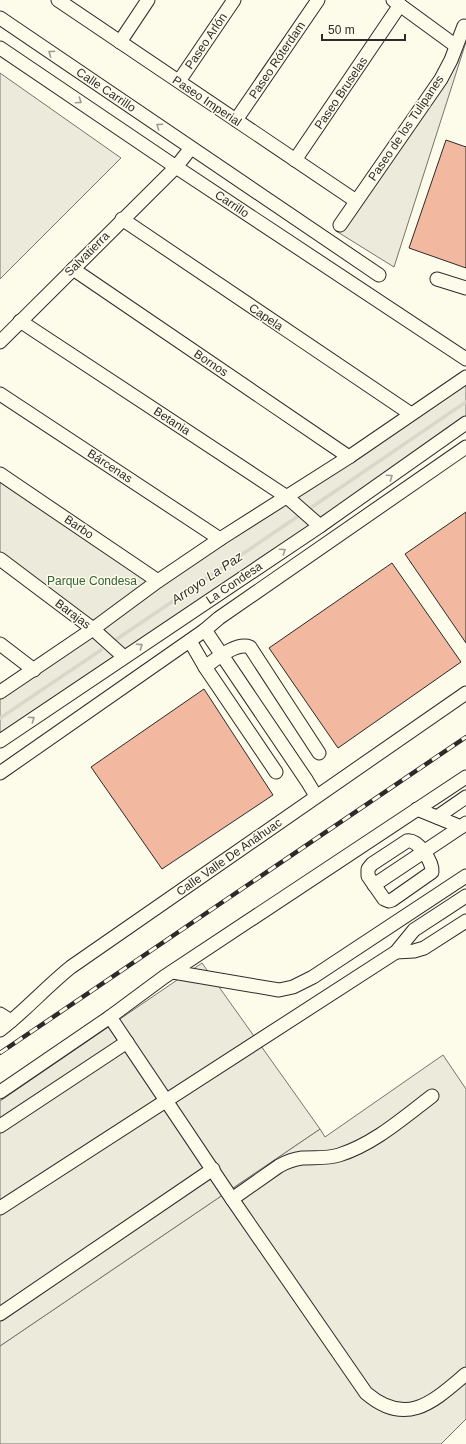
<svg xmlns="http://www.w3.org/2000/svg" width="466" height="1444" font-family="Helvetica,sans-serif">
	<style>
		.green { fill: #ecebdb; stroke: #74746e }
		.parking { fill: #eceadb; stroke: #74746e }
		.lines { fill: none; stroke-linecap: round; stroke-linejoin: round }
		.stream { stroke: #d8d7c9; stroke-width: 3.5 }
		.building { fill: #f2b8a0; stroke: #2b2b2b }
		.minor-casing { stroke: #2b2b2b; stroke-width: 15 }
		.minor { stroke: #fdfbea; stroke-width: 13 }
		.rail-casing { stroke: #2b2b2b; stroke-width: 4.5 }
		.rail { stroke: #fdfbea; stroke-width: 3; stroke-dasharray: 9; stroke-linecap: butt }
		.oneway { stroke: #9e9d94 }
		.labels { text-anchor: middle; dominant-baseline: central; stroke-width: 3; stroke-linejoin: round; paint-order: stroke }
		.street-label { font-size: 12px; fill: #2b2b2b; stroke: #fdfbea }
		.park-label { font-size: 12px; fill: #34623c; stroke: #fdfbea }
		.water-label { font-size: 13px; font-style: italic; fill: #2b2b2b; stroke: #fdfbea }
	</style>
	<rect width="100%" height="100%" fill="#fdfbea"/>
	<g class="green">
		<path d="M466,19V42L394,267L336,231L456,46Z"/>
		<path d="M0,73L121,158L0,279Z"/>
		<path d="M466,377V423L0,741V693L93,629L0,559V474L158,581Z"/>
		<path d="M443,1055L466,1089V1419L441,1444H0V1346L320,1129L325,1137Z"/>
	</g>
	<path class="parking" d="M202,963L320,1129L0,1346V1101Z"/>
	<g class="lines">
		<g class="stream">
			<path d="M312,507L466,402"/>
			<path d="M117,639L297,517"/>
			<path d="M0,718L101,650"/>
		</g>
	</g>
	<g class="building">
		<path d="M446,140L466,147V268L409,248Z"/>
		<path d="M466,512V643L405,554Z"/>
		<path d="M392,563L461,662L338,748L269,648Z"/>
		<path d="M204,689L273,795L162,869L91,767Z"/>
	</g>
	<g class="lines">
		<g class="minor-casing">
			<g id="minor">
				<path d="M58,0L356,201"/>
				<path d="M393,0L456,46"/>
				<path d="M0,18L379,275"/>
				<path d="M120,42L148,0"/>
				<path d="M0,48L176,167L466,359"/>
				<path d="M179,81L234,0"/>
				<path d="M236,120L318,0"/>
				<path d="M295,160L400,5"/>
				<path d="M122,219L411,414"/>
				<path d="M340,225L441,79L451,60L464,26"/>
				<path d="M73,269L349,457"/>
				<path d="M437,279L466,288"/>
				<path d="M20,321L287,497L320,526"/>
				<path d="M0,342L176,167L191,148"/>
				<path d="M0,394L220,539"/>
				<path d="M0,474L158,581"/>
				<path d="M0,559L93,629L124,657"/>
				<path d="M190,641L205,667L276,772"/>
				<path d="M0,644L34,670"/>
				<path d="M205,667C216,659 236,642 250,647L319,753"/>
				<path d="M0,692L93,629L158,581L220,539L349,457L466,377"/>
				<path d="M0,741L320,526L466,423"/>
				<path d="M0,773L205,630"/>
				<path d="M316,796L307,781L205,630L219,618L466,447"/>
				<path d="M417,809L461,827L466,823"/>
				<path d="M437,817L466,797"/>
				<path d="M407,841C418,839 433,862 432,872L392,900L389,901L384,899L368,876V869L372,864Z"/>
				<path d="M374,885L461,827"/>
				<path d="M396,952L414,951L424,948L466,921"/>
				<path d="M173,972L279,990L293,987L313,977L466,876"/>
				<path d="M0,1014L11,1021"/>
				<path d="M110,1017L232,1199L366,1393C407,1428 434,1401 466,1374"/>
				<path d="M0,1030C25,1011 46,987 71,967L466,693"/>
				<path d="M0,1092L110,1017L164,977L466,777"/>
				<path d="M0,1126L127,1042"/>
				<path d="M232,1199L279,1166C286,1162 294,1159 302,1158C314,1157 327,1159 339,1155C374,1144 403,1118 432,1096"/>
				<path d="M0,1208L396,952L414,930L466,896"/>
				<path d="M0,1314L213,1169"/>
			</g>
		</g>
		<use href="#minor" class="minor"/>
		<g class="rail-casing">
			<path id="rail" d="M0,1053L466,737"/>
		</g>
		<use href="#rail" class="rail"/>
	</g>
	<defs><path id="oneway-chevron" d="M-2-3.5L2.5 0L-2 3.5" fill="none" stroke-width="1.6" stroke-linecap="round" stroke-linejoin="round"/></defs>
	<g class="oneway">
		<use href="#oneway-chevron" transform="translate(51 53) rotate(-146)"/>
		<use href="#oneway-chevron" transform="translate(79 101) rotate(34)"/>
		<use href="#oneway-chevron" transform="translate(159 126) rotate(-146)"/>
		<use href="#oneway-chevron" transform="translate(390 477) rotate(-35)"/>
		<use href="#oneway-chevron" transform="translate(283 551) rotate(-34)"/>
		<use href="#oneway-chevron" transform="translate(140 646) rotate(-34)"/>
		<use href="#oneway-chevron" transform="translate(32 719) rotate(-34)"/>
	</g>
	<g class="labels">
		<g class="street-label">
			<text transform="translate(206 41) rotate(-56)">Paseo Arlón</text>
			<text transform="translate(277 60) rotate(-56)">Paseo Róterdam</text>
			<text transform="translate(106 90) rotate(34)">Calle Carrillo</text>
			<text transform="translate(341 93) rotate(-56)">Paseo Bruselas</text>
			<text transform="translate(207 101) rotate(34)">Paseo Imperial</text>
			<text transform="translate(406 128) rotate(-56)">Paseo de los Tulipanes</text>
			<text transform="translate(232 204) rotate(34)">Carrillo</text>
			<text transform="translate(87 254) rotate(-45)">Salvatierra</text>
			<text transform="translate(266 317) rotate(34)">Capela</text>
			<text transform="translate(211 363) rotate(34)">Bornos</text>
			<text transform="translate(172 421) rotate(33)">Betania</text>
			<text transform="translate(110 466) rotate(33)">Bárcenas</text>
			<text transform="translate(79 527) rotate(34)">Barbo</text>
			<text transform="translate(234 583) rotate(-34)">La Condesa</text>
			<text transform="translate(73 614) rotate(37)">Barajas</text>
			<text transform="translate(229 857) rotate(-35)">Calle Valle De Anáhuac</text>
		</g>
		<g class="park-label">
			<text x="92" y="581">Parque Condesa</text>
		</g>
		<g class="water-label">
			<text transform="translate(207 578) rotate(-34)">Arroyo La Paz</text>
		</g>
	</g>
	<path d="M322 34v6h83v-6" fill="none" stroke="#2b2b2b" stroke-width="2"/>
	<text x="328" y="34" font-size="12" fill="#2b2b2b" stroke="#fdfbea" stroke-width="3" paint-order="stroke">50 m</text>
</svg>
